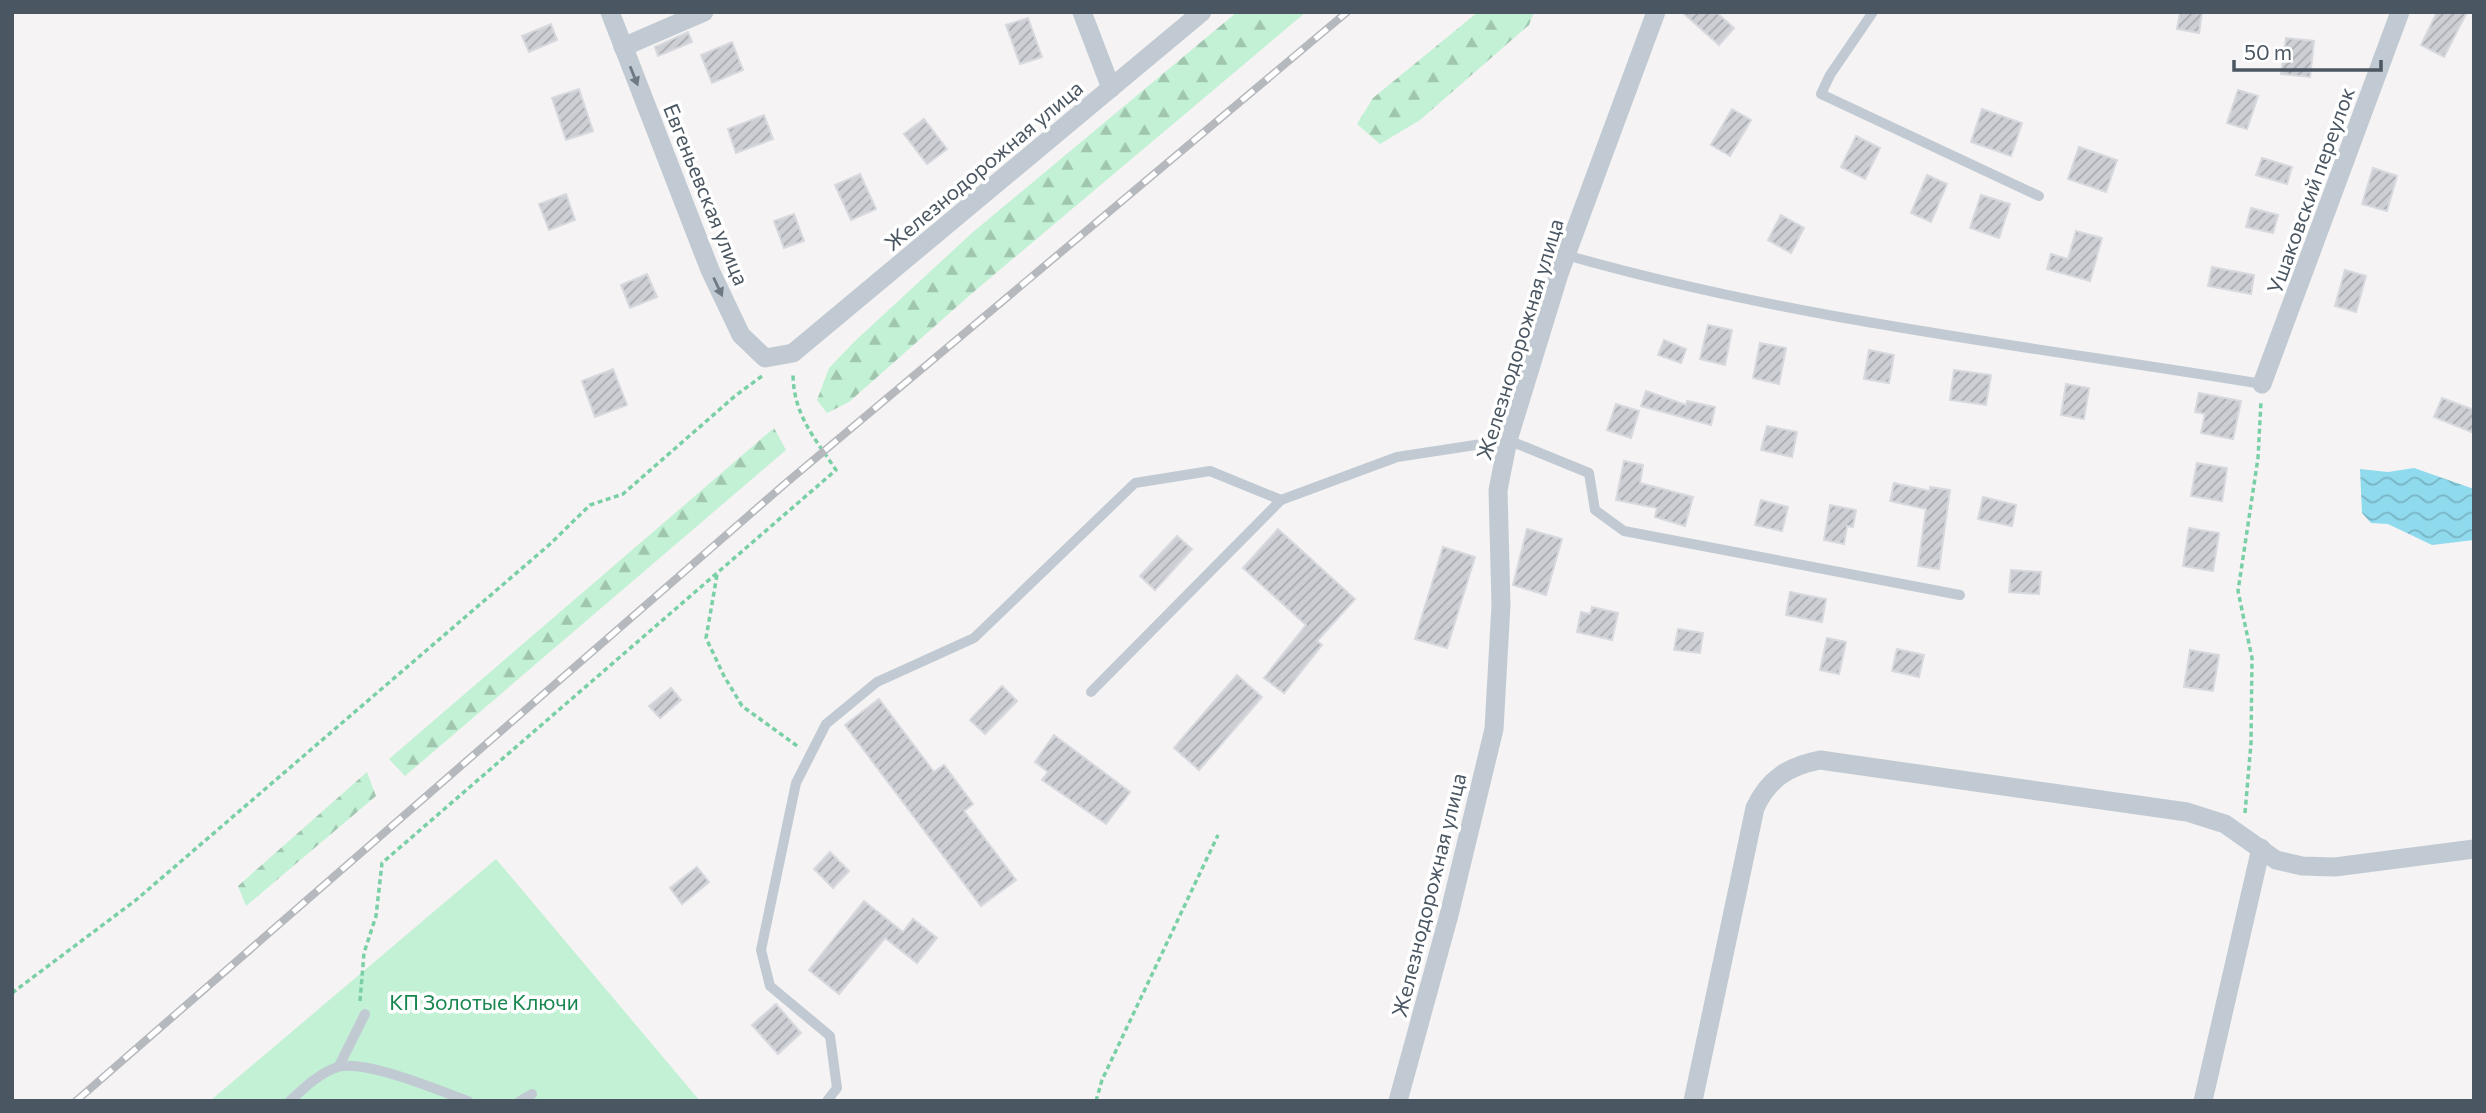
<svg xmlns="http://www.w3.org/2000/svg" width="2486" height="1113" font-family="Commissioner,sans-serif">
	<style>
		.forest { fill: url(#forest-firs) }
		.garden { fill: #c3f1d5 }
		.water { fill: url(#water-waves) }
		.building { fill: url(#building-hatch); stroke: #d7d9de; stroke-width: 2 }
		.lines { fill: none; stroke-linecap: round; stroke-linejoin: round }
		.path { stroke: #7ad0a6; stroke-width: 3.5; stroke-dasharray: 5 3.5; stroke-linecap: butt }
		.lane { stroke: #c1cad2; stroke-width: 10 }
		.street { stroke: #c1cad2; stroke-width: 19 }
		.rail-casing { stroke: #b5b8bd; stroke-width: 8 }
		.rail { stroke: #fff; stroke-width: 5; stroke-dasharray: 16; stroke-linecap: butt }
		.oneway { fill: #6e7983 }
		.labels { text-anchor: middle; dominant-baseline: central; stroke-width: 7; stroke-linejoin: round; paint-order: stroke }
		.street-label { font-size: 21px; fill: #4a5661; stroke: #fff }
		.park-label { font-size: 21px; fill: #17864f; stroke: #fff }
	</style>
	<defs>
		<pattern id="forest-firs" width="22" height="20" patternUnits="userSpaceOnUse" patternTransform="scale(1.75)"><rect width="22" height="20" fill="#c3f1d5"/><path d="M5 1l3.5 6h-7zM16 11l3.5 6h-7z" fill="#a0c6b0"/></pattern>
		<pattern id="water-waves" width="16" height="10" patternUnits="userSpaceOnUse" patternTransform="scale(1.75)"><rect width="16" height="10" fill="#90daee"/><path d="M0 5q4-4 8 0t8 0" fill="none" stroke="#78b4c4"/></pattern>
		<pattern id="building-hatch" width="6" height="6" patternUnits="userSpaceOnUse" patternTransform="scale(1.75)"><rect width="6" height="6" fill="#cdcfd5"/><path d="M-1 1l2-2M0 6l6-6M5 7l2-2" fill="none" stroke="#a8abb0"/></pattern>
	</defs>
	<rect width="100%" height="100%" fill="#f5f3f3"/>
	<g class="forest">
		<path d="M1237,12H1306L970,295L849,402L827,413L817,400L829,368L854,342L973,232Z"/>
		<path d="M1478,12H1534L1529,25L1420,120L1380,144L1357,124L1373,98Z"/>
		<path d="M774,428L786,450L405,776L389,759Z"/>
		<path d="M367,772L376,796L246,906L238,886Z"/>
	</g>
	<path class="garden" d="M496,859L700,1101H210Z"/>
	<path class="water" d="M2414,468L2474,489V540L2432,545L2388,524L2371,523L2362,513L2360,469L2388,472Z"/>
	<g class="building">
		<path d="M1682,12H1716L1734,28L1719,45Z"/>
		<path d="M2180,12H2202L2199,33L2177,29Z"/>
		<path d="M2437,12H2467L2444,57L2421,45Z"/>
		<path d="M1028,18L1042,57L1020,64L1006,25Z"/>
		<path d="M551,24L557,40L529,52L522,36Z"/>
		<path d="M688,32L692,42L658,56L655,47Z"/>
		<path d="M2286,38L2314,41L2310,77L2281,74Z"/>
		<path d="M732,42L743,70L712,83L701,55Z"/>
		<path d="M579,89L593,131L566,140L552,98Z"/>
		<path d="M2238,90L2258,96L2247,129L2227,123Z"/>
		<path d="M1732,109L1751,120L1730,156L1711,145Z"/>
		<path d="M1982,109L2022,123L2011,156L1971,142Z"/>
		<path d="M764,115L773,139L736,153L728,129Z"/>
		<path d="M924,119L947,149L927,164L904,134Z"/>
		<path d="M1856,136L1880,148L1865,179L1841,167Z"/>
		<path d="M2079,147L2117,160L2106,192L2068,179Z"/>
		<path d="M2262,158L2292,167L2287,184L2256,175Z"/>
		<path d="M2373,168L2397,176L2387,211L2362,204Z"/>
		<path d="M860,174L876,209L851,220L835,185Z"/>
		<path d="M1927,175L1947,184L1931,222L1911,213Z"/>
		<path d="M566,194L575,220L549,230L539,204Z"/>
		<path d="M1981,195L2010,204L1999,238L1970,228Z"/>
		<path d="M2251,208L2278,215L2273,233L2246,227Z"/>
		<path d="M794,214L804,241L784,248L774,221Z"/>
		<path d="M1781,215L1804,228L1791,253L1768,240Z"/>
		<path d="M2076,231L2102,238L2090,281L2047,269L2051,254L2068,259Z"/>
		<path d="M2212,267L2254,275L2251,294L2208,286Z"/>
		<path d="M2345,270L2366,276L2356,312L2335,306Z"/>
		<path d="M647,274L657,297L630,308L621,285Z"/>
		<path d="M1708,325L1732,330L1725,365L1700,359Z"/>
		<path d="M1664,340L1686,349L1681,363L1658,355Z"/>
		<path d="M1760,343L1786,348L1779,384L1753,378Z"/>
		<path d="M1869,350L1894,355L1889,383L1864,379Z"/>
		<path d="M613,369L627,405L595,417L582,381Z"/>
		<path d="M1954,370L1991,375L1986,405L1950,400Z"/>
		<path d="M2066,384L2089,388L2084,419L2061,415Z"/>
		<path d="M1646,391L1686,405L1687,401L1715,407L1711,425L1641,406Z"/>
		<path d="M2199,393L2241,401L2233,439L2201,433L2205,414L2195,412Z"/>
		<path d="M2442,398L2474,410V433L2434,417Z"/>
		<path d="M1616,404L1639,411L1631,438L1607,430Z"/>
		<path d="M1767,426L1797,432L1792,457L1761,450Z"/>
		<path d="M1624,461L1643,465L1640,483L1693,497L1685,526L1655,517L1657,508L1616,500Z"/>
		<path d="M2197,463L2227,468L2222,501L2191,496Z"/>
		<path d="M1894,483L1930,491V487L1950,490L1939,569L1918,566L1926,509L1890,501Z"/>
		<path d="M1983,497L2016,505L2012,526L1978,519Z"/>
		<path d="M1761,500L1788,507L1782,531L1755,525Z"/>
		<path d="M1830,505L1856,510L1853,527L1847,526L1844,544L1824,540Z"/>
		<path d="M2189,528L2219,533L2213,571L2183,566Z"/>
		<path d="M1278,529L1355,599L1317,641L1322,645L1284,693L1264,678L1306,625L1243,568Z"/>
		<path d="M1527,529L1562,539L1546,595L1513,585Z"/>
		<path d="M1177,536L1192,549L1155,590L1140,576Z"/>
		<path d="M1443,547L1475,557L1447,648L1415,639Z"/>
		<path d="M2011,570L2041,572L2039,594L2009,592Z"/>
		<path d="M1790,592L1826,599L1822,622L1786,615Z"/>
		<path d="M1592,607L1618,613L1612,640L1577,632L1581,612L1590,614Z"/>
		<path d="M1678,629L1703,633L1700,653L1674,650Z"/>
		<path d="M1827,638L1846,642L1839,674L1820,670Z"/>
		<path d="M1897,649L1924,655L1919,677L1892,671Z"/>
		<path d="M2190,650L2219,655L2213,691L2184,687Z"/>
		<path d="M1237,675L1262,697L1199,770L1174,748Z"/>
		<path d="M1002,686L1017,701L985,734L970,720Z"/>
		<path d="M671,688L681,700L660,718L649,706Z"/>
		<path d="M879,699L934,772L944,765L973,804L964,811L1016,880L981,906L845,725Z"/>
		<path d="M1054,735L1130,792L1106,824L1042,780L1048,772L1035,762Z"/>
		<path d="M830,852L849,871L833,888L814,869Z"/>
		<path d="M697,867L709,882L682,904L670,888Z"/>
		<path d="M864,901L903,932L913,919L937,938L917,963L885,938L839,994L809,970Z"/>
		<path d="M776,1004L801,1033L778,1054L752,1025Z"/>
	</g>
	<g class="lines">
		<g class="path">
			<path d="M717,575L706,638L724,676L742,706L800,748"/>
			<path d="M2245,813L2251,743L2252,658L2238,591L2258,458L2261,401"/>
			<path d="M12,993L136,900L549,545L590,505L623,494L735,396L762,376"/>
			<path d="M360,1001L364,953L376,916L382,863L836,470C814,437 793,414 793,373"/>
			<path d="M1096,1101L1102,1080L1218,835"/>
		</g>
		<g class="lane">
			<path d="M1873,12L1830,75L1821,94L2039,196"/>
			<path d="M1566,255C1793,320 2030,346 2262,384"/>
			<path d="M1091,692L1281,500L1397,457L1508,440L1589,473L1595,510L1624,531L1960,595"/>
			<path d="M339,1066L365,1014"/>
			<path d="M290,1101C304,1088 319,1073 338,1067C365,1059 440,1091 468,1101"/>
			<path d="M520,1101L532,1094"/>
			<path d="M827,1101L837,1088L830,1036L770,986L761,950L796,783L826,724L877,682L974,638L1135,483L1210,471L1281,500"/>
		</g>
		<g class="street">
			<path d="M610,12L710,270L741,335L765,358L793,353L1202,12"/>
			<path d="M1082,12L1111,88"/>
			<path d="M623,47L704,12"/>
			<path d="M2262,384L2400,12"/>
			<path d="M1398,1101L1449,915L1494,729L1501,605L1498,490L1508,440L1559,274L1656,12"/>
			<path d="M1693,1101L1755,808C1768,779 1789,766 1820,760L2187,812L2225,824L2276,860L2302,866L2335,867L2474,849"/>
			<path d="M2203,1101L2261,848"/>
		</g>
		<g class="rail-casing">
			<path id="rail" d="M76,1101L786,483L1347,12"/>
		</g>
		<use href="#rail" class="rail"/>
	</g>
	<defs><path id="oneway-solid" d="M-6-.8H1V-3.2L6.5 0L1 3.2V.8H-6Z" transform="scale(1.75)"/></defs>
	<g class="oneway">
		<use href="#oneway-solid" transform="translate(634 76) rotate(68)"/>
		<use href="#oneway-solid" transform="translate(718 287) rotate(65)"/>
	</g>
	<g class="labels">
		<g class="street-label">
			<text transform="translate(983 165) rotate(-40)">Железнодорожная улица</text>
			<text transform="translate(2310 190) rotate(-70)">Ушаковский переулок</text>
			<text transform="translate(707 194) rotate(68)">Евгеньевская улица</text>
			<text transform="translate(1519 339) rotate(-73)">Железнодорожная улица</text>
			<text transform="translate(1428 895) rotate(-76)">Железнодорожная улица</text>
		</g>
		<g class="park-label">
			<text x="484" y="1001">КП Золотые Ключи</text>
		</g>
	</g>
	<rect width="2486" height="1113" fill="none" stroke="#4a5661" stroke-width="28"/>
	<path d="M2234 60v10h147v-10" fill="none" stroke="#4a5661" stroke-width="3.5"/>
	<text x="2244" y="60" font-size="21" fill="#4a5661" stroke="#ffffff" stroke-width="5" paint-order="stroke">50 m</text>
</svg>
